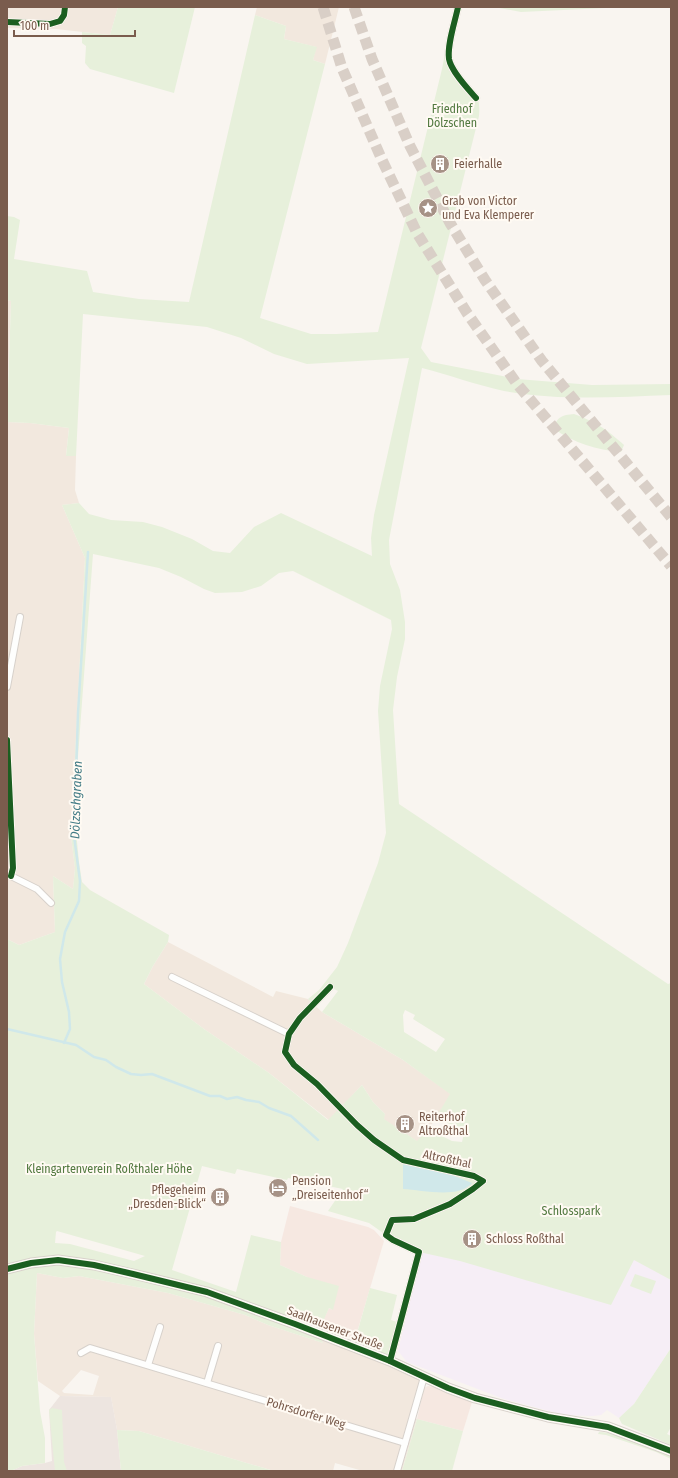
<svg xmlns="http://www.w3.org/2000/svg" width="678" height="1478" font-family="'Fira Sans Condensed',sans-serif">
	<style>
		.residential { fill: #f2e8de; fill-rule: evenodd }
		.commercial { fill: #f6e8e1 }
		.industrial { fill: #ede5e0 }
		.education { fill: #f6eef6 }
		.green { fill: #e7f0db; fill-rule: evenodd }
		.water { fill: #d0e8ea }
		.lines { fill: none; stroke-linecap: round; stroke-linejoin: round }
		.stream { stroke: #d0e8ea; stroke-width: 2.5 }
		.highway-tunnel { stroke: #d9cfc7; stroke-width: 11; stroke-dasharray: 11 5.5; stroke-linecap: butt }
		.street-casing { stroke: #d7d1cb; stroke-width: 8 }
		.secondary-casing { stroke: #d9d2cb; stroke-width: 11 }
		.street { stroke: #fefefd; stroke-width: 6 }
		.secondary { stroke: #fefefd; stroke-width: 9 }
		.cycleway-casing { stroke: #fffaf3; stroke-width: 8 }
		.cycleway { stroke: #1b5e20; stroke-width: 6 }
		.labels { text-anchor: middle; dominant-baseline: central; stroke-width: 4; stroke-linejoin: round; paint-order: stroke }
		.park-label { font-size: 12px; fill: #537a41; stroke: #fffaf3 }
		.poi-label { font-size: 12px; fill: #7a5c4d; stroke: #fffaf3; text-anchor: start }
		.street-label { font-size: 12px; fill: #7a5c4d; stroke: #fffaf3 }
		.water-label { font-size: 13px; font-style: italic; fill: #437c86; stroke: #fffaf3 }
	</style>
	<rect width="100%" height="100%" fill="#f9f5f0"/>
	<g class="residential">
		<path d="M7,7H118L110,35L56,29L7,28Z"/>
		<path d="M257,7H339L325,64L313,60L316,47L284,39L286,26L255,15Z"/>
		<path d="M7,300L11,301L7,402Z"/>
		<path d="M7,422L30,423L69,428L66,455L76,456L75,490L79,503L62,505L85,558L71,836L75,868L73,889L53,876L55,932L19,945L7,939Z"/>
		<path d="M168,942L273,997L276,991L308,999L322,1012L403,1060L451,1094L432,1124L418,1142L383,1119L385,1114L373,1102L362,1085L329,1120L269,1073L204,1029L144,984L153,966Z"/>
		<path d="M37,1273L63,1278L79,1276L168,1293L245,1315L268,1325L323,1343L317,1333L424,1377L413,1417L417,1419L402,1471H363L335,1463L333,1471H274L139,1431L117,1430L111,1397L60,1396L38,1381L34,1334ZM81,1370L99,1376L93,1395L64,1393L62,1391Z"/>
	</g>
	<g class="commercial">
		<path d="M290,1206L368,1227L374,1230L384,1241L355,1339L320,1327L329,1308L332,1310L307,1277L280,1265L281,1242Z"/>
		<path d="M428,1386L435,1387L472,1402L463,1431L417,1419L424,1388Z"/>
	</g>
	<path class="industrial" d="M60,1396L111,1397L117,1430L121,1471H11L22,1466L45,1463L52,1461L49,1410Z"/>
	<path class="education" d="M424,1243L634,1259L671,1280V1348L634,1404L619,1418L607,1410L601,1415L592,1416L564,1415L504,1399L407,1362L398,1351Z"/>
	<g class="green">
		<path d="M118,7H195L174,93L90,69L85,63L86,46L82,43V32L110,35Z"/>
		<path d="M454,7H461C458,24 449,49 454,65C455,69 459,72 461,75C473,92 481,93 479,116L421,348L431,362L517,379L592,385L671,384V395C616,397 559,401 504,391C476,385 450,375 422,368L389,540L390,564L400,590L405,622V639L397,677L393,710L399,804L668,984L671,983V1280L634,1260L611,1305L460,1261L419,1252L393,1240L369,1223L328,1211L343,1189L288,1178L287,1180L237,1169L235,1174L202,1166L172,1270L236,1292L251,1235L281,1242L280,1265L307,1277L339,1286L333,1310L329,1308L318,1333L323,1343L268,1325L245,1315L168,1293L79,1276L63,1278L37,1273L34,1334L40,1411L45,1438V1463L22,1466L11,1471H7V939L19,945L55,932L53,876L73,889L75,868L71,836L85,558L62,505L79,503L89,514L111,520L143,522L162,527L192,539L213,551L230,553L254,527L281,513L372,556L371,538L374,515L409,358L307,364L274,354L241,338L207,327L83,314L76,456H66L69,428L30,423L7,422L11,301L7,300V216L14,217L20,220L14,259L87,271L93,292L139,299L189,302L255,15L286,26L284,39L317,47L313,60L325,64L260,318L311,334H336L378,332L442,69ZM93,554L159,568L181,577L204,589L215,593L242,592L261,586L279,573L293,571L391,620L392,629L380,686L378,711L386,833L378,863L348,943L337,967L319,990L308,999L313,1004L330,987L338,991L322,1012L403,1060L450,1094L435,1119L465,1129L462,1142L452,1141L428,1129L417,1141L384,1119L385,1114L373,1102L362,1085L328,1120L269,1073L204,1029L144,984L153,966L168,942L169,935L90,890L82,882L79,862L76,831L77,770ZM405,1010L415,1015L413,1019L445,1039L436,1052L404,1032L403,1015ZM57,1231L145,1256L134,1261L70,1244L55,1243L56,1232Z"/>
		<path d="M494,7H627L521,12Z"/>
		<path d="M574,414C596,422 606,429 624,445L621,452C596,450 575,443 554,429C556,417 562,415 574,414Z"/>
		<path d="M635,1274L656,1281L651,1294L630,1286Z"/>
		<path d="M370,1288L397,1295L391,1320L400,1323L390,1361L353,1347Z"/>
		<path d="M671,1348V1427L667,1434L671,1436V1445L622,1424L619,1418L634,1404Z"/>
		<path d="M52,1408L62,1410L64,1462L67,1471H55L49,1410Z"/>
		<path d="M417,1419L463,1431L452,1471H402Z"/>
		<path d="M117,1430L139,1431L274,1471H121Z"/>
		<path d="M599,1432C622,1433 650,1447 671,1456V1459L656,1452L606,1435L598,1434Z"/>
	</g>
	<path class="water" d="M403,1164L442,1171L472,1183C459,1199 422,1190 403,1189Z"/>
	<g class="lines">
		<g class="stream">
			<path d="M7,1029L76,1045L94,1057L106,1060L116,1067L131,1074L141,1075L152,1074L210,1096H220L227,1099L237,1097L246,1100L259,1102L269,1108L291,1116L318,1140"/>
			<path d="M64,1043L70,1029L69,1012L62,982L60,959L65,932L79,901L80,881L74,836L78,713L88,552"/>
		</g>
		<g class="highway-tunnel">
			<path d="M323,7L342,68L382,160L417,233L467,313L517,384L671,566"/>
			<path d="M354,7L372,59L410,146L450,223L485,280L542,361L671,517"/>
		</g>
		<g class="street-casing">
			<g id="street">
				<path d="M458,7C455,22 447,44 449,59C451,71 468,89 476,98"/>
				<path d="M7,22L50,24L60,21L64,15L65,7"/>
				<path d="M7,687L20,617"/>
				<path d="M7,740L13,868L11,876"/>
				<path d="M7,874L37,889L51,903"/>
				<path d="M172,977L289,1034"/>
				<path d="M330,987L300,1018L289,1034L285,1052L294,1065L317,1084L357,1125L374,1140L403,1160L474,1176L483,1181L473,1189L450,1204L414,1219L392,1220L386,1235L393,1240L419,1252L390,1361"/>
				<path d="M81,1353L90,1348L405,1443"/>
				<path d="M148,1365L160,1327"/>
				<path d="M207,1383L218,1346"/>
				<path d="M397,1471L424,1377"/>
			</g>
		</g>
		<g class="secondary-casing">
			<path id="secondary" d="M7,1269L31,1263L58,1260L94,1265L133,1274L207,1292L295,1324L390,1361L448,1388L475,1398L548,1417L608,1427L671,1451"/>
		</g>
		<use href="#street" class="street"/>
		<use href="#secondary" class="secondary"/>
		<g class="cycleway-casing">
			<g id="cycleway">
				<path d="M458,7C455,22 447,44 449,59C451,71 468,89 476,98"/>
				<path d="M7,22L50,24L60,21L64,15L65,7"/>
				<path d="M7,740L13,868L11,876"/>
				<path d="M330,987L300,1018L289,1034L285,1052L294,1065L317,1084L357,1125L374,1140L403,1160L474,1176L483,1181L473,1189L450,1204L414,1219L392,1220L386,1235L393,1240L419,1252L390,1361"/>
				<path d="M7,1269L31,1263L58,1260L94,1265L133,1274L207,1292L295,1324L390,1361L448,1388L475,1398L548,1417L608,1427L671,1451"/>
			</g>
		</g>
		<use href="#cycleway" class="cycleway"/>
	</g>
	<defs>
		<g id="building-disc" transform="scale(1)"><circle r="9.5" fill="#a69286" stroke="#fffaf3"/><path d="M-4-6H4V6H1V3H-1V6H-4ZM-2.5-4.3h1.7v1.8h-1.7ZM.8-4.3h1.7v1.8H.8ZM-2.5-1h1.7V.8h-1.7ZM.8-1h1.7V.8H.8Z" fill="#fff"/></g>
		<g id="sight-disc" transform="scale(1)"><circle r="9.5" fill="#a69286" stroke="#fffaf3"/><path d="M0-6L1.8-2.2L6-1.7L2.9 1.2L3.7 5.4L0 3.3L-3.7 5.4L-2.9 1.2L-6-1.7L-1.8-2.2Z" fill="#fff"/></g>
		<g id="hotel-disc" transform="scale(1)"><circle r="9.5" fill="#a69286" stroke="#fffaf3"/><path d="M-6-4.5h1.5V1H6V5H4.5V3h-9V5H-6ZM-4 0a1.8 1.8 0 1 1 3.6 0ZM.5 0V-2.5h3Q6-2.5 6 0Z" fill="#fff"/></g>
	</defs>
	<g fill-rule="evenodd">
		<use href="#building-disc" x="440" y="164"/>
		<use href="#sight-disc" x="428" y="208"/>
		<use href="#building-disc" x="405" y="1124"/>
		<use href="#hotel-disc" x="278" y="1188"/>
		<use href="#building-disc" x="220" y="1197"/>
		<use href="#building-disc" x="472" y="1239"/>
	</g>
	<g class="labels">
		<g class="park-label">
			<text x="452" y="109">Friedhof<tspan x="452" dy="14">Dölzschen</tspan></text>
			<text x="109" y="1169">Kleingartenverein Roßthaler Höhe</text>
			<text x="571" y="1211">Schlosspark</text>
		</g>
		<g class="poi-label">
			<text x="454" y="164">Feierhalle</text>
			<text x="442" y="201">Grab von Victor<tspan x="442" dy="14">und Eva Klemperer</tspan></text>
			<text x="419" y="1117">Reiterhof<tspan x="419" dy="14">Altroßthal</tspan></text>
			<text x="292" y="1181">Pension<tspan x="292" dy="14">„Dreiseitenhof“</tspan></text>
			<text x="206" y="1190" text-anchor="end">Pflegeheim<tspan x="206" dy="14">„Dresden-Blick“</tspan></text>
			<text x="486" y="1239">Schloss Roßthal</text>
		</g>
		<g class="street-label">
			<text transform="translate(447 1159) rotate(12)">Altroßthal</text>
			<text transform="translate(335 1328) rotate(21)">Saalhausener Straße</text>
			<text transform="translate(306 1413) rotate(17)">Pohrsdorfer Weg</text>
		</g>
		<g class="water-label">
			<text transform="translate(76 800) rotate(-88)">Dölzschgraben</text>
		</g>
	</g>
	<rect width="678" height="1478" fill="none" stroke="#7a5c4d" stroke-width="16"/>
	<path d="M14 30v6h121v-6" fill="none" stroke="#7a5c4d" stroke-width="2"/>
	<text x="20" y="30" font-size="12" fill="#7a5c4d" stroke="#fffaf3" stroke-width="3" paint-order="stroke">100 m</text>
</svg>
